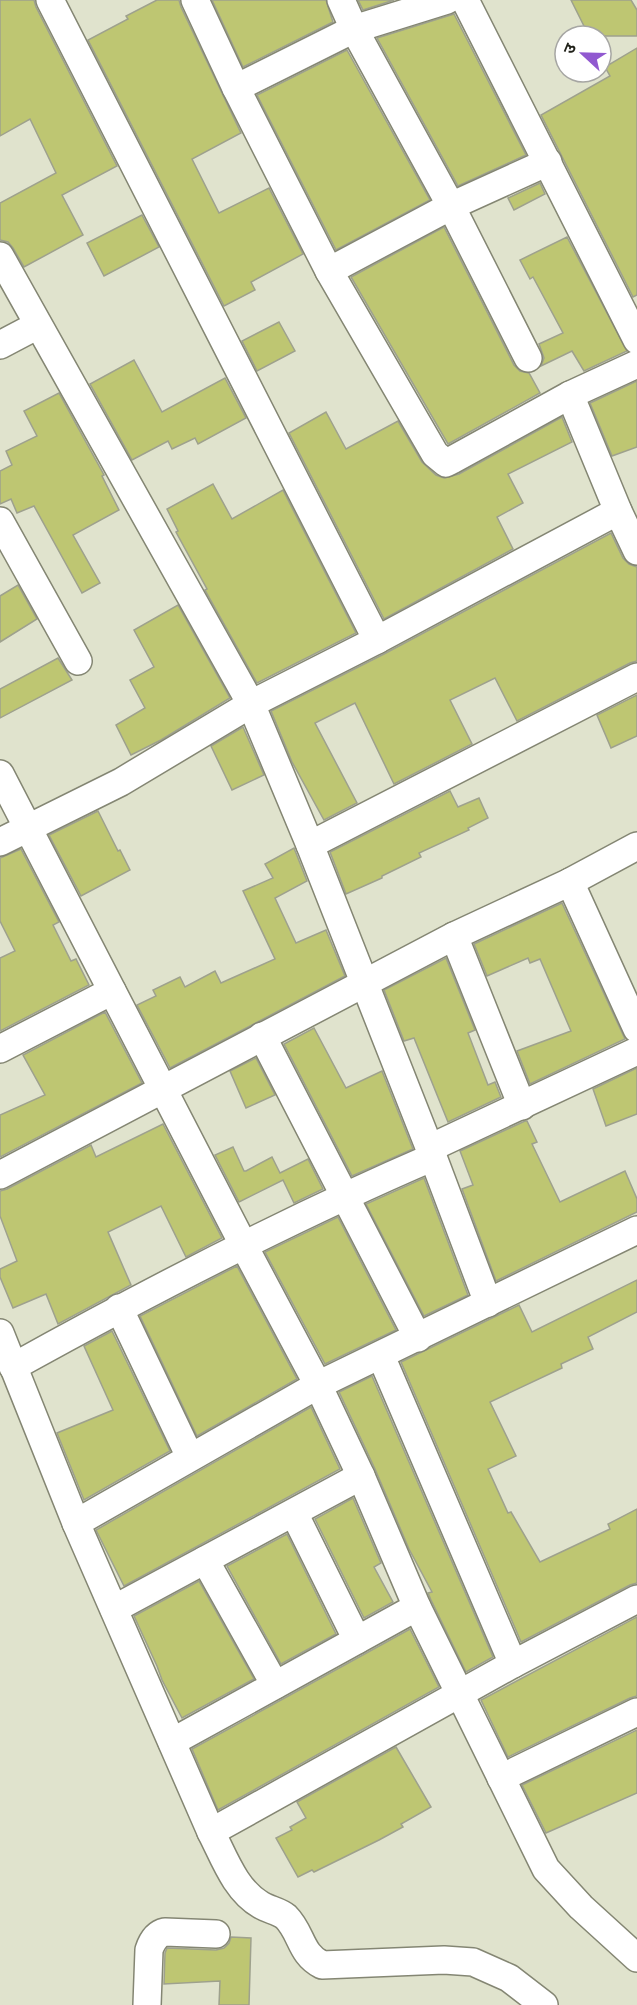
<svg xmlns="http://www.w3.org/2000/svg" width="637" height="2005" font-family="Cabin,'Noto Sans Devanagari',sans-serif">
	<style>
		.building { fill: #bec672; stroke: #9ea18d; stroke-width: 1.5 }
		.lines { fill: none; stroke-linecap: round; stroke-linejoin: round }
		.minor-casing { stroke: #848673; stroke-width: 30 }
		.minor { stroke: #fff; stroke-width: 27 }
	</style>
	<rect width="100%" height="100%" fill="#e0e3cd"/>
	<g class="building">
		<path d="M0,0H34L36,7L117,166L62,195L83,235L24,267L13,248L8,242L0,240V203L56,173L30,119L0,136Z"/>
		<path d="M157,0H179L181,7L241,133L192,159L219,213L269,188L303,254L251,282L255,290L224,306L88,40L128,19L126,16Z"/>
		<path d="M212,0H326L333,22L243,67Z"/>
		<path d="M358,0H394L363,10Z"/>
		<path d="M571,0H631L637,10V36H589Z"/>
		<path d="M454,14L526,155L458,186L377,38Z"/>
		<path d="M637,48V295L633,297L541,115L610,76L605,67Z"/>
		<path d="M347,50L430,200L336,250L257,95Z"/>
		<path d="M540,183L545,194L514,210L508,198Z"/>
		<path d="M142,215L159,247L104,276L87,243Z"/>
		<path d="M444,227L514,365L520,371L529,373L540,393L448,444L351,277Z"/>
		<path d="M567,237L627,351L584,371L572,351L541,366L544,358L539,344L563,333L533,277L530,279L520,260Z"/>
		<path d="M279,322L295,351L257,371L242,341Z"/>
		<path d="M134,360L162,412L225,378L246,418L198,444L195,438L172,449L168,441L132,460L90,384Z"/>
		<path d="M637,381V447L612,456L590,403Z"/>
		<path d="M59,393L104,475L102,476L119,510L73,535L100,583L82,593L34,506L17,513L11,499L0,504V471L12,465L6,451L37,436L24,411Z"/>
		<path d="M326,412L346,449L398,421L422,462L436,475L444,478L459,474L562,417L572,442L508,474L523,503L497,517L513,549L384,619L289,433Z"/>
		<path d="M213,484L232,519L283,490L356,633L257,683L205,590L207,589L176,532L178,531L167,509Z"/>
		<path d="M611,533L623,558L629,564L637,567V661L630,663L517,721L495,678L450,700L472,744L394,784L355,703L315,723L357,803L324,820L292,762L271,711L384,654Z"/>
		<path d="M18,585L37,619L0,642V596Z"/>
		<path d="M178,605L230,698L161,740L131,755L116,725L145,708L130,680L154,667L134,630Z"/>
		<path d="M58,658L72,680L0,718V689Z"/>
		<path d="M637,695V736L611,748L597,715Z"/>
		<path d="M243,727L264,775L232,790L211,746Z"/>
		<path d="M450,791L458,807L479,798L488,818L468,828L469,830L419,853L421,857L382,876V878L346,894L330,852Z"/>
		<path d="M98,811L118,851L120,850L130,870L81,896L49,835Z"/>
		<path d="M294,848L307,881L275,898L296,943L326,930L345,976L170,1068L137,1005L156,996L153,990L180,977L185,987L215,971L221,983L275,959L243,891L273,878L265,864Z"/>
		<path d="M21,849L59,922L53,925L71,961L76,959L89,985L0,1031V958L15,951L0,921V858Z"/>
		<path d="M562,903L625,1039L530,1084L517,1051L571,1031L540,959L530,963L528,958L487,976L474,944Z"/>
		<path d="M446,958L475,1030L468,1033L488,1085L495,1082L501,1097L448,1122L414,1038L404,1041L384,990Z"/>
		<path d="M105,1012L142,1083L0,1157V1115L45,1095L23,1055Z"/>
		<path d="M314,1028L346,1088L382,1071L413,1149L352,1176L284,1044Z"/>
		<path d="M256,1058L275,1095L246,1108L230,1071Z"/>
		<path d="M637,1068V1114L606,1126L593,1089Z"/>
		<path d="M525,1121H527L537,1142L532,1144L560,1202L625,1171L637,1199V1212L496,1281L462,1189L473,1185L460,1151Z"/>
		<path d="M163,1124L222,1238L186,1257L161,1206L108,1232L131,1285L58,1324L46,1294L13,1308L0,1277V1269L17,1261L0,1216V1191L7,1189L91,1145L96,1157Z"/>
		<path d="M233,1147L244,1171H246L272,1157L280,1173L308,1159L323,1189L294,1203L283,1180L239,1202L215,1155Z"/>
		<path d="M424,1178L468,1295L424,1316L366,1204Z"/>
		<path d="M338,1217L396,1330L325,1364L265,1252Z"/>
		<path d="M237,1266L297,1379L197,1436L140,1316Z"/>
		<path d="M637,1280V1312L588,1337L593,1349L561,1364L562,1368L490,1402L516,1456L488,1469L508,1513L511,1512L540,1562L610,1529L608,1524L637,1509V1583L630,1585L521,1642L401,1362L519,1305L532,1332Z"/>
		<path d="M112,1331L170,1451L84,1500L57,1433L113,1410L84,1346Z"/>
		<path d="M372,1376L493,1657L466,1672L431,1600L428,1593L432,1592L409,1549L375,1469L339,1392Z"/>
		<path d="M311,1407L340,1469L124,1586L96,1530Z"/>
		<path d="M353,1498L381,1563L374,1567L393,1602L364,1618L315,1519Z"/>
		<path d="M287,1534L336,1634L281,1664L227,1566Z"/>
		<path d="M199,1581L254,1679L182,1718L162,1680L157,1666L134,1616Z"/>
		<path d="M637,1617V1696L630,1698L508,1757L481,1700Z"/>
		<path d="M410,1629L439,1687L218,1810L192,1749Z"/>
		<path d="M637,1730V1793L546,1833L522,1785Z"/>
		<path d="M396,1747L431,1807L401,1824L403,1827L379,1840L314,1872L312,1870L298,1877L276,1838L292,1830L290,1827L306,1818L297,1802Z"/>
		<path d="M231,1937L251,1938L249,2005H219L220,1981L164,1984L165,1953L167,1948L216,1950L224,1948L229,1943Z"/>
	</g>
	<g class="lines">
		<g class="minor-casing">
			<g id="minor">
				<path d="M50,0L377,640"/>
				<path d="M195,0L236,88L329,271L435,454L446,463L452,460L570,395L637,364"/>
				<path d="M341,0L354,29L451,206L528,358"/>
				<path d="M465,0L637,340"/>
				<path d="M236,88L354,29L447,0"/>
				<path d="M0,256L251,704L310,845L433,1157L488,1303"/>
				<path d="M329,271L451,206L548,162"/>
				<path d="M0,345L38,325"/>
				<path d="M570,395L618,511L637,551"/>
				<path d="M0,521L78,661"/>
				<path d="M0,774L244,1246L318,1385L361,1476L417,1607L546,1869L581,1907L637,1958"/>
				<path d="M0,842L121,782L251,704L377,640L618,511"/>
				<path d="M310,845L637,677"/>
				<path d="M570,882L637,846"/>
				<path d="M454,936L522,1106"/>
				<path d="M262,1036L418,1338"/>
				<path d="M0,1049L112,991"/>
				<path d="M430,1148L637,1051"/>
				<path d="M0,1175L454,936L570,882L637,1029"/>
				<path d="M119,1308L190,1457"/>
				<path d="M0,1333L76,1523L211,1832C224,1857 235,1890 261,1905C269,1910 279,1911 286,1917C302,1933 300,1954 322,1965L444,1960L473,1962L509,1978L544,2005"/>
				<path d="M381,1356L513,1664"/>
				<path d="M13,1367C150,1291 289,1219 433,1157"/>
				<path d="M294,1513L357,1640"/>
				<path d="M76,1523L318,1385L637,1230"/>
				<path d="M205,1560L275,1685"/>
				<path d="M114,1609L361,1476"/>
				<path d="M172,1742L417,1607"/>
				<path d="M501,1778L637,1712"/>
				<path d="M211,1832L513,1664L637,1599"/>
				<path d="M147,2005L149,1950C152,1941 156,1934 165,1932L216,1934"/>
			</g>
		</g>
		<use href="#minor" class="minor"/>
	</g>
	<g transform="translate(583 54) rotate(292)"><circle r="28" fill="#ffffff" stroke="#a6a6a3" stroke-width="1.5"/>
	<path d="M0-4.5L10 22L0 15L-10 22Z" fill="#9159d0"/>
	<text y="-9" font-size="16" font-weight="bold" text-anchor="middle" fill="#202119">उ</text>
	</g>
</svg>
